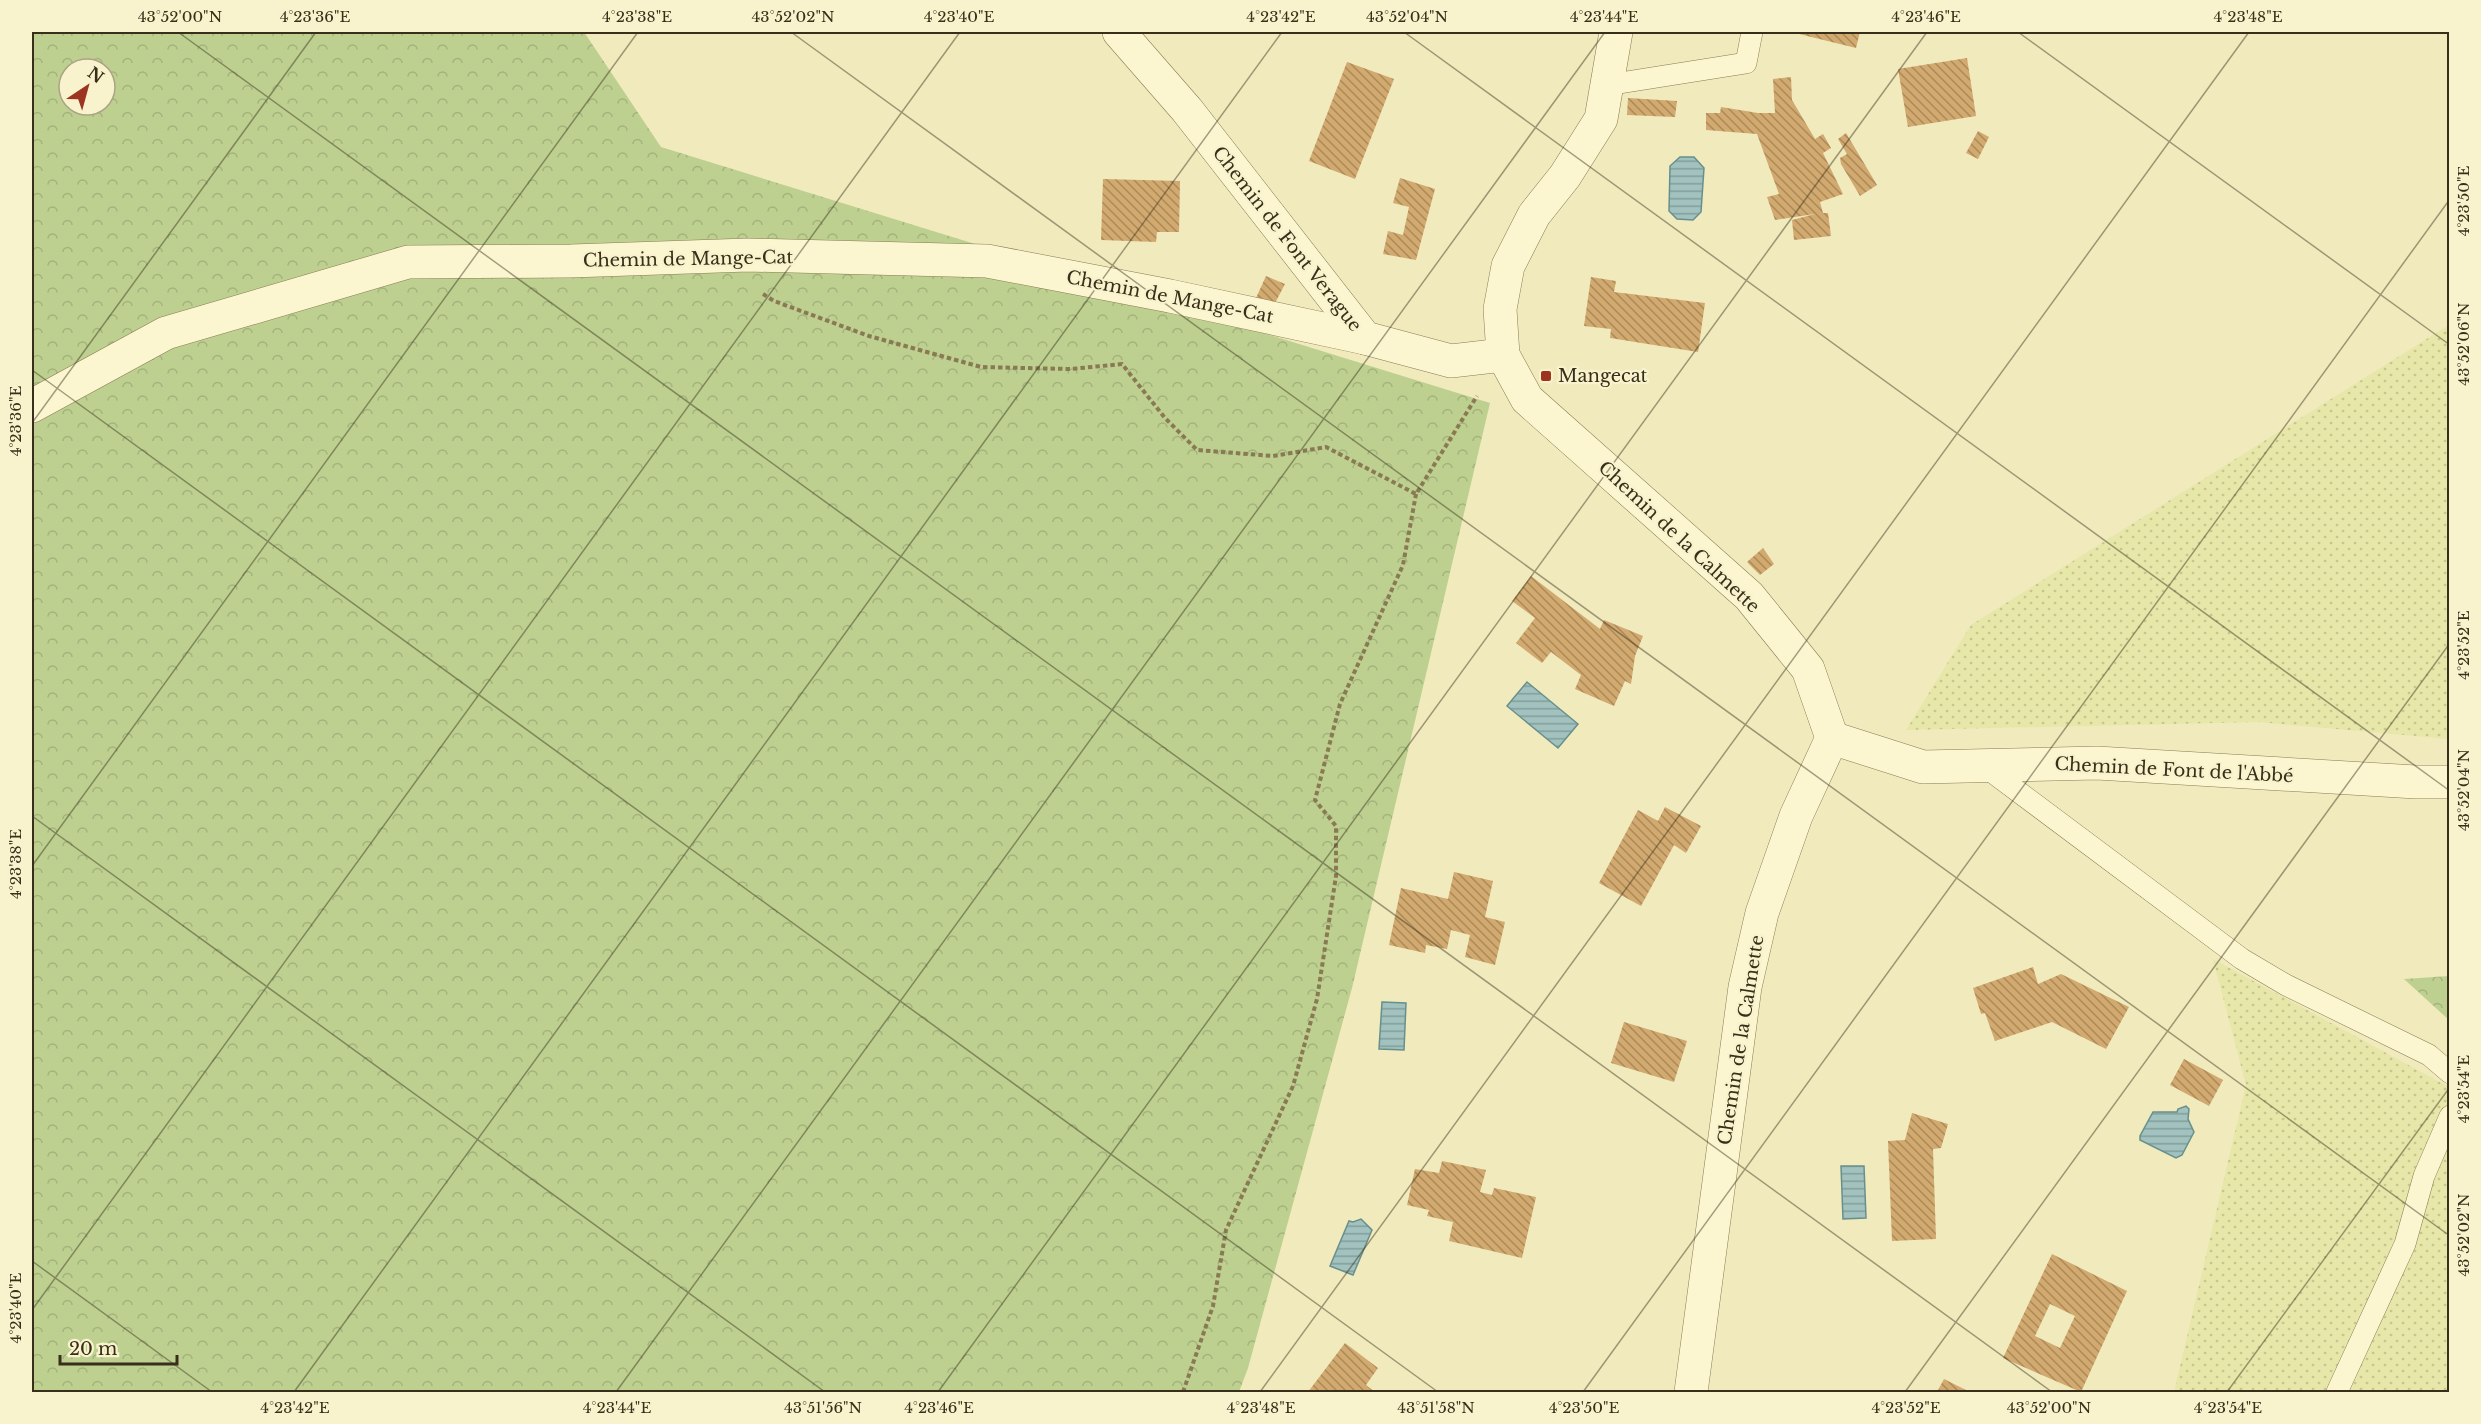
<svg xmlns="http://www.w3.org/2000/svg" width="2481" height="1424" font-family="'Libre Baskerville',serif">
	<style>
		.farmland { fill: url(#farmland-dots) }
		.forest { fill: url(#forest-crowns); fill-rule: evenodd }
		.water { fill: url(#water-rules); stroke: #67908d; stroke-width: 1.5 }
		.building { fill: url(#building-back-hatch); fill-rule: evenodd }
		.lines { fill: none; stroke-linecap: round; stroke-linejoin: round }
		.lane-casing { stroke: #8a7a54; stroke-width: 22 }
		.street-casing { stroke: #8a7a54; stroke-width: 34 }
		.path { stroke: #8a7a54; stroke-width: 4; stroke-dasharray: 4.5 3; stroke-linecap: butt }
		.lane { stroke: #fbf6d0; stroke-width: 21 }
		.street { stroke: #fbf6d0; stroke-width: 33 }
		.ticks { fill: none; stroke: #382e1a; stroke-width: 1.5; stroke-opacity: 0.45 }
		.poi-dot { fill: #9d3420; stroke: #f8f3cc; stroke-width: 2 }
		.labels { text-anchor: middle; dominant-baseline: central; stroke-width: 4.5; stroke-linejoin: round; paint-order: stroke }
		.street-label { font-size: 18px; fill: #382e1a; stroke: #f8f3cc }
		.poi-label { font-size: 18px; fill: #382e1a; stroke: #f8f3cc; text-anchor: start }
		.neatline { fill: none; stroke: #382e1a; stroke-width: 2 }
		.ticks-label { font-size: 15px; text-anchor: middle; fill: #382e1a }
	</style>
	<defs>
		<pattern id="farmland-dots" width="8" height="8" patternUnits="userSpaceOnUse" patternTransform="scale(1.5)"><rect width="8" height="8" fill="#e7e7a9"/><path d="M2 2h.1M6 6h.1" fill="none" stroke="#c7c691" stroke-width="1.8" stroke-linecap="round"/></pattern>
		<pattern id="forest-crowns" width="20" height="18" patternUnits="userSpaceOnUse" patternTransform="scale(1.5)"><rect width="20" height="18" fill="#bdd090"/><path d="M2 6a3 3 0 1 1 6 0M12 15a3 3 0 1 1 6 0" fill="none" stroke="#a3b37c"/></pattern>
		<pattern id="water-rules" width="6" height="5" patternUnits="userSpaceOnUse" patternTransform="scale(1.5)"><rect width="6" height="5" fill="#a1c2be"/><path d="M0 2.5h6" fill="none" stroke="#849e9a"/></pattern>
		<pattern id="building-back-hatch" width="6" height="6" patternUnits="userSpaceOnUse" patternTransform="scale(1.5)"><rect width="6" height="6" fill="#d2a96f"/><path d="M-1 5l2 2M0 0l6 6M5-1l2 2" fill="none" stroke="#ab8a5a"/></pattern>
	</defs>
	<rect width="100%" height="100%" fill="#f1eabc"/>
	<g class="farmland">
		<path d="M2449,325V739L2258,722L1906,730L1971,625Z"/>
		<path d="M2213,959L2449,1087V1392H2174L2246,1085Z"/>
	</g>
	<g class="forest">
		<path d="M32,32H584L661,147L1490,403L1352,988L1248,1368L1239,1392H32ZM69,69H105V105H69Z"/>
		<path d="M2449,976V1020L2404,979Z"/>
	</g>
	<g class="water">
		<path d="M1680,157H1694L1704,168L1701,212L1693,220L1677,219L1669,211L1670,166Z"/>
		<path d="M1527,682L1578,724L1558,748L1507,706Z"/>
		<path d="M1382,1002L1406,1003L1404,1050L1379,1049Z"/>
		<path d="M2186,1106L2189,1109L2188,1119L2194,1132L2182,1155L2176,1158L2140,1140V1136L2153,1112H2177L2178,1109Z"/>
		<path d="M1864,1166L1866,1218L1843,1219L1841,1166Z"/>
		<path d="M1361,1219L1372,1230L1353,1275L1330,1266L1349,1221L1353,1222Z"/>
	</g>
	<g class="building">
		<path d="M1791,32H1860L1856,48Z"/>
		<path d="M1967,58L1976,116L1908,127L1898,69Z"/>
		<path d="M1347,62L1394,79L1355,179L1309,161Z"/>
		<path d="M1791,77L1792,100L1815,139L1823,134L1831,148L1823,153L1843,194L1820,202L1823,213H1828L1831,236L1794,240L1792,220L1815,214L1775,220L1767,197L1779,194L1757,134L1706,130V113H1720L1721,107L1758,113H1775L1773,79Z"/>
		<path d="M1628,98L1677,101L1675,117L1627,115Z"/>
		<path d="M1978,131L1989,137L1978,159L1966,153Z"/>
		<path d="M1846,133L1877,185L1860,196L1841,164L1840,158L1847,154L1838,139Z"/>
		<path d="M1400,178L1435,189L1416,260L1383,254L1388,231L1403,235L1409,207L1393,203Z"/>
		<path d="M1103,179L1180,181L1179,232H1157L1156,242L1101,240Z"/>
		<path d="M1266,276L1285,284L1274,305L1256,298Z"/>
		<path d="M1591,277L1616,281L1614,292L1705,303L1698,352L1610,338L1611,329L1584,326Z"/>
		<path d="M1763,548L1774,564L1760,575L1747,562Z"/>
		<path d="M1531,576L1600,629L1604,620L1643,636L1635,656L1631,684L1625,681L1614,706L1575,689L1581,675L1551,652L1542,663L1516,643L1535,618L1512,601Z"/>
		<path d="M1665,807L1701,826L1686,853L1674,845L1641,906L1599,883L1638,810L1658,821Z"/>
		<path d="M1454,872L1493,881L1485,917L1505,922L1495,965L1465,957L1470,935L1451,930L1447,949L1426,945L1425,953L1389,945L1401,888L1448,899Z"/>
		<path d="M2033,967L2038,984L2061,974L2129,1007L2106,1049L2052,1022L1995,1041L1985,1013L1981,1014L1973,988Z"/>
		<path d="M1624,1022L1687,1041L1674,1082L1611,1063Z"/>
		<path d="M2184,1059L2223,1080L2209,1106L2170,1085Z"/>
		<path d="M1912,1113L1948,1124L1941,1148L1933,1149L1936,1239L1892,1241L1888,1141L1905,1140Z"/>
		<path d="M1442,1161L1486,1170L1480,1192L1492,1195L1494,1188L1536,1197L1522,1258L1449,1241L1453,1222L1427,1216L1429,1210L1407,1205L1415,1169L1439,1173Z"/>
		<path d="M2052,1254L2127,1291L2081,1392L2003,1358ZM2050,1304L2075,1316L2060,1348L2035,1336Z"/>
		<path d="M1345,1343L1378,1368L1366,1385L1375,1392H1308Z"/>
		<path d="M1944,1379L1970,1392H1937Z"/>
	</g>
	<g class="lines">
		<g class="lane-casing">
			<g id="lane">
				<path d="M1607,85L1746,63L1752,32"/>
				<path d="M1984,766L2242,959L2286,985L2429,1055L2450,1073"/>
				<path d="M2337,1392L2405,1244L2424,1176L2450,1116"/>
			</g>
		</g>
		<g class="street-casing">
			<g id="street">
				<path d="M1119,32L1187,110L1365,338L1451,361L1503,355"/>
				<path d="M1616,32L1601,119L1565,176L1534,215L1508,266L1500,309L1503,355L1527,399L1749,596L1808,669L1832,738L1796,816L1762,913L1745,987L1691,1392"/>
				<path d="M32,406L166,333L408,262L571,261L748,255L987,261L1170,296L1365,338"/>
				<path d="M1832,738L1923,767L2097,763L2416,782H2450"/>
			</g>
		</g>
		<g class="path">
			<path d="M763,294L774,301L869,336L981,367L1071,369L1122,364L1165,418L1197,450L1273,456L1326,447L1416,494L1477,396"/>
			<path d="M1183,1392L1213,1306L1226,1230L1293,1086L1317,999L1336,876V826L1315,800L1340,704L1403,565L1416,494"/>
		</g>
		<use href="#lane" class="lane"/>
		<use href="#street" class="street"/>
	</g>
	<path class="ticks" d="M178,32L2052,1392M791,32L2450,1236M1404,32L2450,791M2018,32L2450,345M32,370L1438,1392M32,423L316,32M32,816L825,1392M32,866L638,32M32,1261L212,1392M32,1310L960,32M294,1392L1282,32M616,1392L1605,32M938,1392L1927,32M1260,1392L2249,32M1583,1392L2450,199M1905,1392L2450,643M2227,1392L2450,1087"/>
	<rect class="poi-dot" x="1540" y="370" width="12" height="12" rx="3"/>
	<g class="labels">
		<g class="street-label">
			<text transform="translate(1287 239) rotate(52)">Chemin de Font Verague</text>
			<text transform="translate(688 259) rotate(-1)">Chemin de Mange-Cat</text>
			<text transform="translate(1170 297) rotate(11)">Chemin de Mange-Cat</text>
			<text transform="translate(1679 537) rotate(43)">Chemin de la Calmette</text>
			<text transform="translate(2174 770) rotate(3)">Chemin de Font de l'Abbé</text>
			<text transform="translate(1741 1040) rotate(-81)">Chemin de la Calmette</text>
		</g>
		<g class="poi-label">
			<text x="1558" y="376">Mangecat</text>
		</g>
	</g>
	<rect width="2481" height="1424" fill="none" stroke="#f8f3cc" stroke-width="66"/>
	<g transform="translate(87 87) rotate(36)"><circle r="28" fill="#f8f3cc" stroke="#aba485" stroke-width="1.5"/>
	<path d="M0-4.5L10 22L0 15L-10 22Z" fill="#9d3420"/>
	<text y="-9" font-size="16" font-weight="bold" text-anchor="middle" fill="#382e1a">N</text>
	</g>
	<path d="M60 1355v9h117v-9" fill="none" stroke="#382e1a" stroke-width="3"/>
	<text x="69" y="1355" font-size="18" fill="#382e1a" stroke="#f8f3cc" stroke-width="4.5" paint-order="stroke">20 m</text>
	<rect x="33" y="33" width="2415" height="1358" class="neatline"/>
	<g class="ticks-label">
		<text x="180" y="22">43°52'00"N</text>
		<text x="315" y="22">4°23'36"E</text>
		<text x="637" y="22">4°23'38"E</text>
		<text x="793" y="22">43°52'02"N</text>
		<text x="959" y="22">4°23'40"E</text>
		<text x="1281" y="22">4°23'42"E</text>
		<text x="1407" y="22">43°52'04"N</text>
		<text x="1604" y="22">4°23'44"E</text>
		<text x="1926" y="22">4°23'46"E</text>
		<text x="2248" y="22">4°23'48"E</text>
		<text transform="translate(2464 201) rotate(-90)" y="5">4°23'50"E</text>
		<text transform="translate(2464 344) rotate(-90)" y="5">43°52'06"N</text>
		<text transform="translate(16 421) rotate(-90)" y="5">4°23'36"E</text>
		<text transform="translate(2464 645) rotate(-90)" y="5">4°23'52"E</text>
		<text transform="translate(2464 790) rotate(-90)" y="5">43°52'04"N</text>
		<text transform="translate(16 864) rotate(-90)" y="5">4°23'38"E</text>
		<text transform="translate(2464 1089) rotate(-90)" y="5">4°23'54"E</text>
		<text transform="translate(2464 1235) rotate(-90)" y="5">43°52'02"N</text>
		<text transform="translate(16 1308) rotate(-90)" y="5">4°23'40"E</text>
		<text x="295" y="1413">4°23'42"E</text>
		<text x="617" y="1413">4°23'44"E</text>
		<text x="823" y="1413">43°51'56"N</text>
		<text x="939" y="1413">4°23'46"E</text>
		<text x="1261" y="1413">4°23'48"E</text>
		<text x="1436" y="1413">43°51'58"N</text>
		<text x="1584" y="1413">4°23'50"E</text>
		<text x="1906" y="1413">4°23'52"E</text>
		<text x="2049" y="1413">43°52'00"N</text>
		<text x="2228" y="1413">4°23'54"E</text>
	</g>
</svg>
